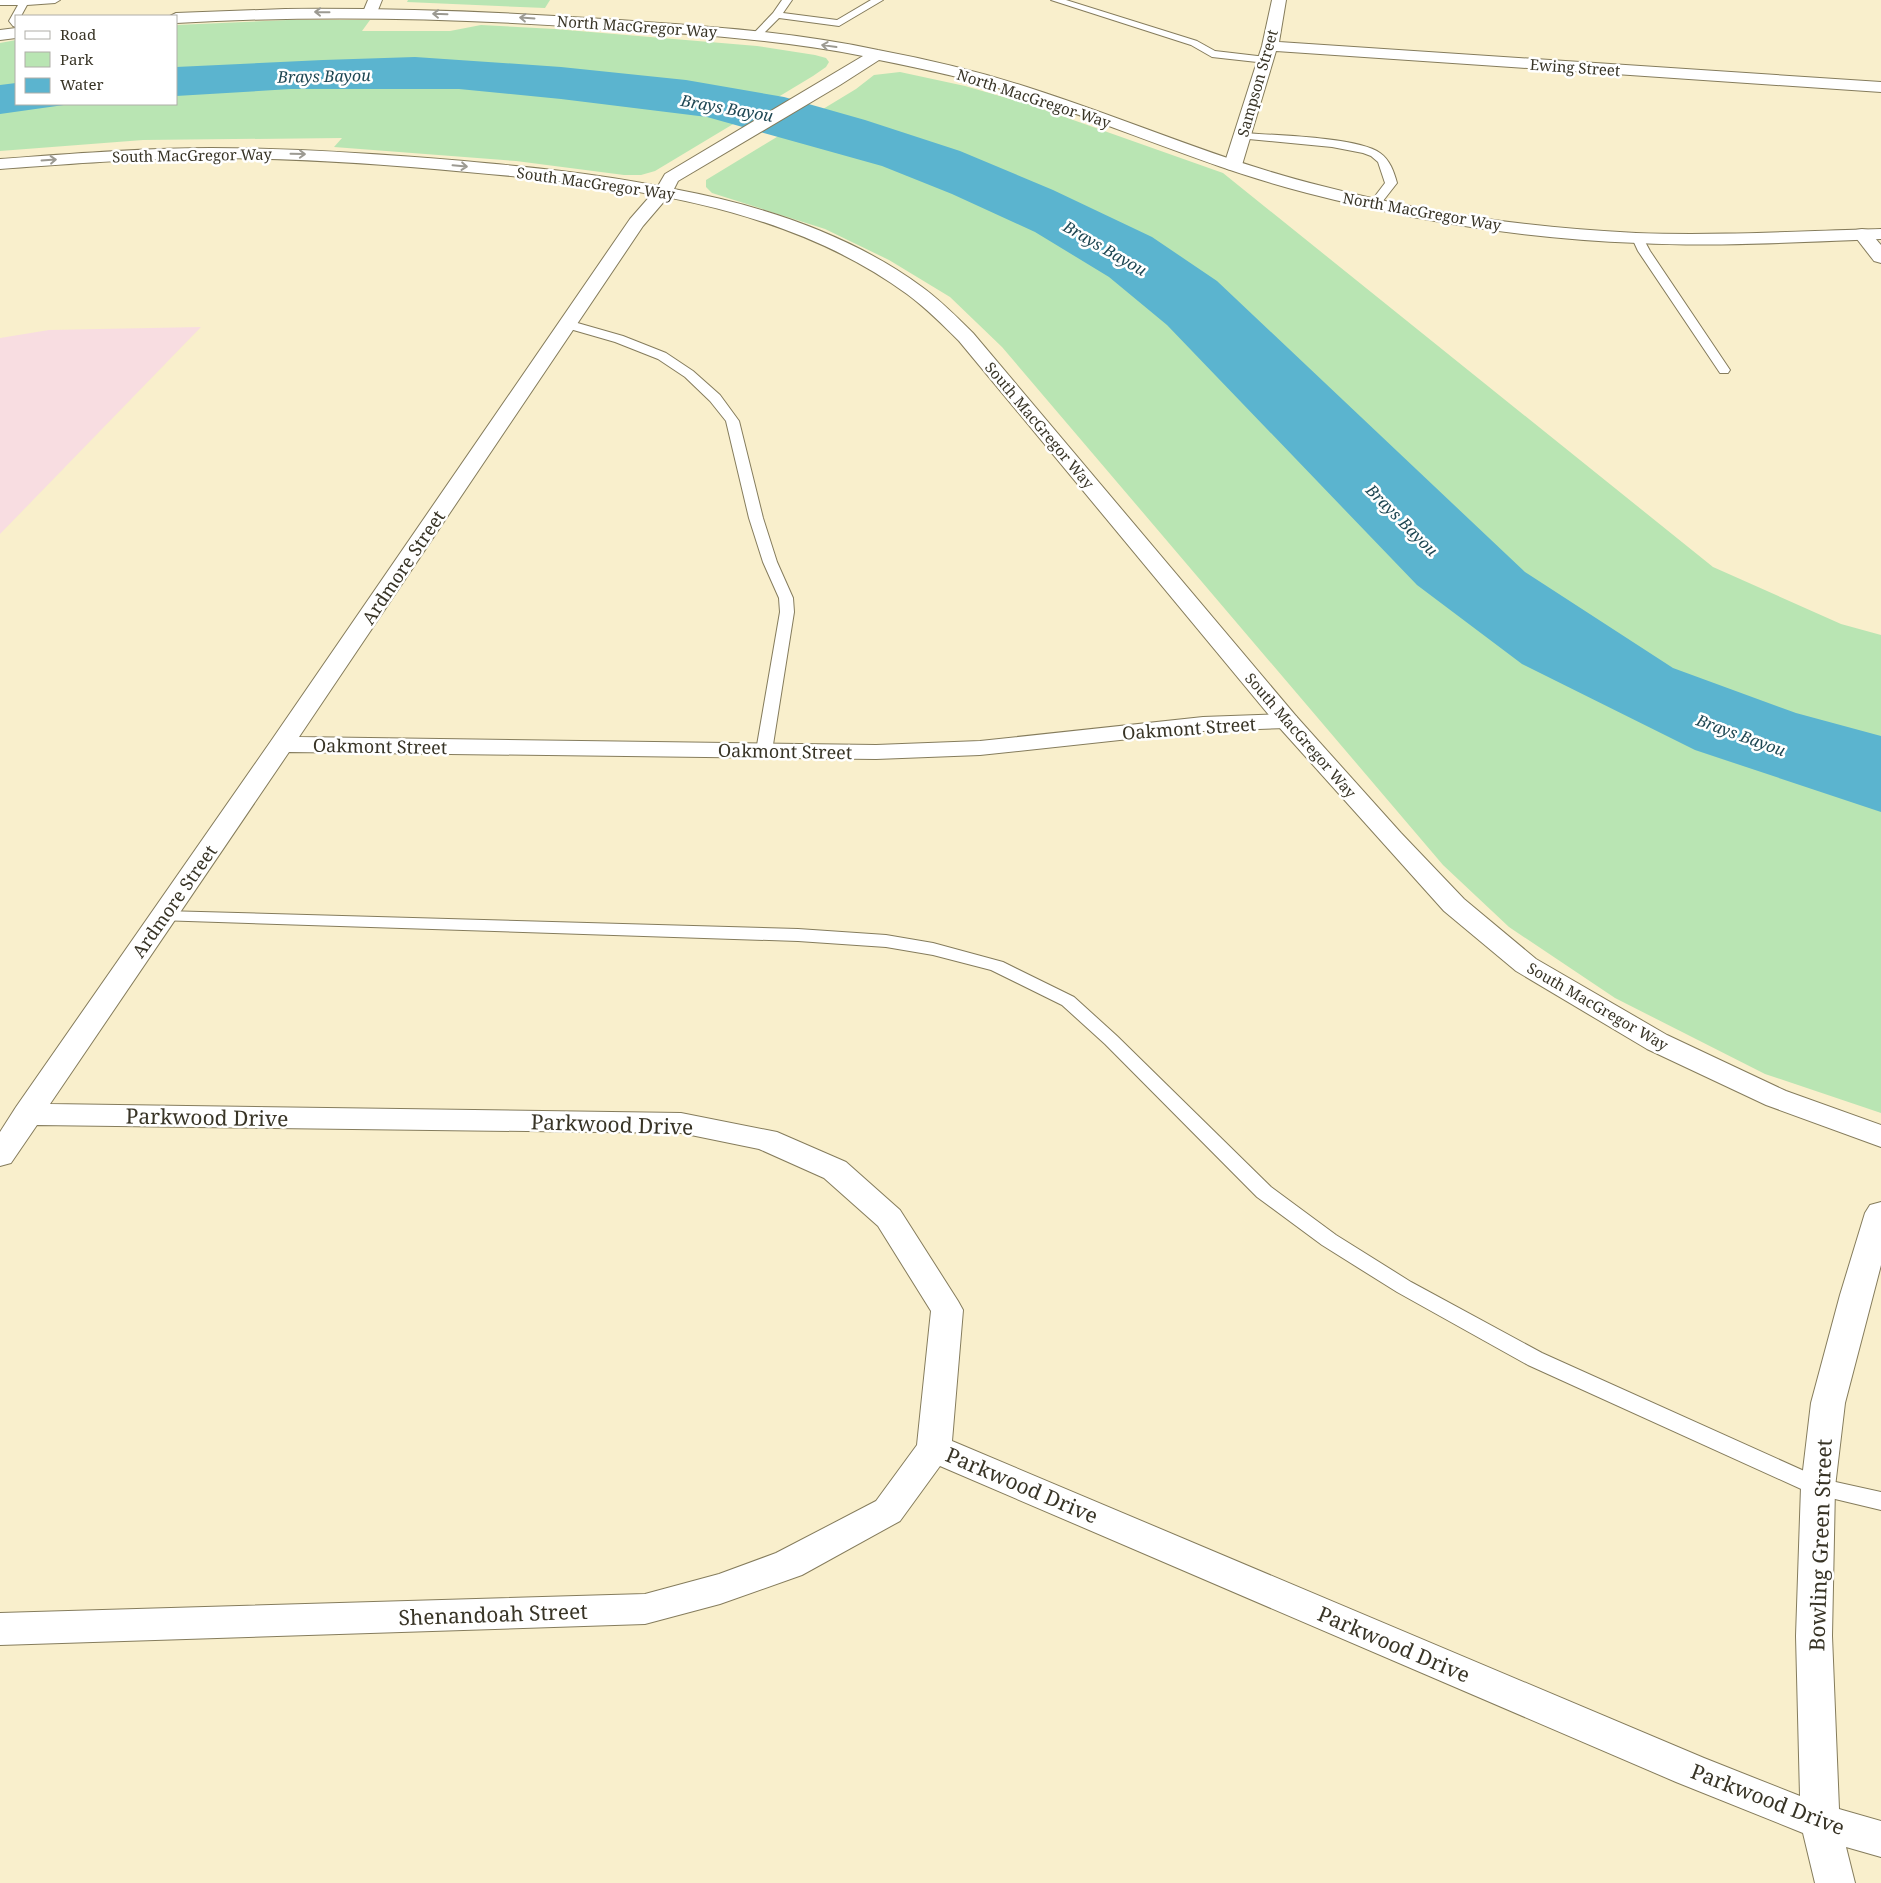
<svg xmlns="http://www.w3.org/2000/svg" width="1881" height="1883" font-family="'Noto Serif',serif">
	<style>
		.medical { fill: #f8dde1 }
		.green { fill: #b9e5b3 }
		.water { fill: #5bb4cf }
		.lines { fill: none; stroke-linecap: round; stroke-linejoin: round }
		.service-casing { stroke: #857c5c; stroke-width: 2 }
		.minor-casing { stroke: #857c5c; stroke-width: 2 }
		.tertiary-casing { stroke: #857c5c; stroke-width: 2 }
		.secondary-casing { stroke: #857c5c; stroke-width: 2 }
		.service { fill: #fff; fill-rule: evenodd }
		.minor { fill: #fff; fill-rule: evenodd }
		.tertiary { fill: #fff; fill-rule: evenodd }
		.secondary { fill: #fff; fill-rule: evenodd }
		.oneway { stroke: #9c9a92 }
		.labels { text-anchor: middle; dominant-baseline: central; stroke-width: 5; stroke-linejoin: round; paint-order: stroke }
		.far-street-label { font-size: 15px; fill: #383426; stroke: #fff }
		.far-water-label { font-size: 16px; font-style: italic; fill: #1e4753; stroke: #fff }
		.street-label { font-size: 18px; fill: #383426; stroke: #fff }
		.near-street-label { font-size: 21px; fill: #383426; stroke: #fff }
	</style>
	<rect width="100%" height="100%" fill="#f9efcc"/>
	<path class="medical" d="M201,327L0,534V338L49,330Z"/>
	<g class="green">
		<path d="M408,0H550L545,8L407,2Z"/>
		<path d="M288,20H370L362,31H450L481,25L555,29L757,46L815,55L826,58L829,62L826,67L813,76L655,171L641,175H624L516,161L334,147L342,138L143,140L0,151V43L16,40V104H176V25Z"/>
		<path d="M900,72L965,86L1028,104L1223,173L1713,567L1841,624L1881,635V1113L1765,1074L1615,998L1509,927L1443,865L1002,347L950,297L889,260L825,229L712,193L706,187V180L856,89L874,75Z"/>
	</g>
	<g class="water">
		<path d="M415,57L561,67L686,80L784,97L865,120L960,151L1053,190L1152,237L1217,281L1525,572L1673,668L1796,713L1881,736V812L1695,750L1522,664L1417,585L1167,325L1109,277L1035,232L952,194L882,166L707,117L561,99L459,89H291L176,96V67L323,60Z"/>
		<path d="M16,83V104H71L0,114V85Z"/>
	</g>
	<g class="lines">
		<g class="service-casing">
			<g id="service">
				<path d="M0,0H60L55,3L27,5L21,16H16V27L13,26L9,21L18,5H0Z"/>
				<path d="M782,0H792L783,13L837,20L871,0H883L839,26L779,18L759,38H753V34L773,13Z"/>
				<path d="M1051,0H1066L1197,41L1215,51L1266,57L1271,60L1266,63L1212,57L1191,45Z"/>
				<path d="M1242,133C1272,135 1358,137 1380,153C1390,160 1394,172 1397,183L1379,206H1371L1369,204L1385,183L1378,162L1371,156L1363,153L1332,147L1238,138L1237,136Z"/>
				<path d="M1638,235L1642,236L1650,251L1730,370L1728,373H1720L1638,251L1632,238Z"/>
				<path d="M567,320L623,336L666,353L693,371L720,395L739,421L763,518L777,562L793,598L794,612L772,751L770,754H758L756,751L780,612L779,598L763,562L749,518L726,421L710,401L685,377L658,359L615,342L563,327L561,324Z"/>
				<path d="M164,911L798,929L886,935L933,943L1003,962L1074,997L1117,1036L1271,1187L1336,1235L1411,1282L1542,1353L1822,1479L1881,1492V1510L1810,1493L1528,1365L1397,1292L1322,1245L1257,1197L1105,1044L1062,1005L991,970L933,955L886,947L798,941L158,920L155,916L158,912Z"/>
			</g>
		</g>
		<g class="minor-casing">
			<g id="minor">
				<path d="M1272,0H1286L1279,42L1881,82V92L1276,51L1242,165L1239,169L1233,170L1227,169L1224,165L1262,46Z"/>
				<path d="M664,186L670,187L673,191L643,226L299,737L876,745L980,741L1203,717L1287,714L1296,716L1299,721L1296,726L1287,728L1203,731L980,755L876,759L289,752L50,1104L681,1113L777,1132L846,1162L900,1210L958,1301L963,1310L952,1441L1704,1758L1800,1796L1796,1636L1801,1487L1811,1403L1840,1295L1865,1213L1870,1205L1881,1202V1265L1845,1403L1835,1487L1832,1636L1839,1809L1881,1821V1857L1846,1847L1855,1883H1815L1803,1833L1676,1782L940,1466L900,1521L802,1575L720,1604L645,1624L0,1645V1613L645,1594L719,1574L776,1553L876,1501L917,1445L931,1311L878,1226L824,1178L759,1149L681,1133L37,1125L11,1163L0,1166V1132L16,1107L271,741L630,219L658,187Z"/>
				<path d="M1862,229L1868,230L1881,245V263L1874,261L1853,234L1856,230Z"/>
			</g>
		</g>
		<g class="tertiary-casing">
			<path id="tertiary" d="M368,0H382L376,15H366L363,12Z"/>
		</g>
		<g class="secondary-casing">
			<g id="secondary">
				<path d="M285,9C396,8 508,12 619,20C706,26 793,32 878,50C931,60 985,73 1036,90C1132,121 1224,162 1322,186C1425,213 1530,228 1636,233C1718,236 1800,231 1881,229V239C1800,242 1719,247 1638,243C1527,239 1415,221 1307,193C1210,168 1119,127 1024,96C976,80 928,70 879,60L840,85L678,181L674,189C760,205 850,234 922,287C940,300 957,317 973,333L1296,716L1401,833L1464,899L1536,959L1667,1035L1786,1091L1881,1125V1147L1766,1105L1647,1049L1516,971L1444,911L1278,726L959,341C943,325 926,308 907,294C781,202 617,185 467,172C382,164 296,158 211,158C140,158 70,164 0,169V159C70,154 141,148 211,148C295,148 380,154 464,161C529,167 594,173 658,186L665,174L863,56C775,39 685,33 596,28C456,18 316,15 176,23V16H170L176,13Z"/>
				<path d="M16,28V38L0,40V30Z"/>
			</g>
		</g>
		<use href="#service" class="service"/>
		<use href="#minor" class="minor"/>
		<use href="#tertiary" class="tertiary"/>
		<use href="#secondary" class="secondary"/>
	</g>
	<defs><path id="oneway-shaft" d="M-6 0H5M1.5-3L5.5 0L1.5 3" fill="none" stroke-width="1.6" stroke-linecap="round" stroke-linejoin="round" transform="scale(1.25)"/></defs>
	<g class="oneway">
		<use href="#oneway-shaft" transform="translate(322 12) rotate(-179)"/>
		<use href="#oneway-shaft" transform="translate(440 14) rotate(-178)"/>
		<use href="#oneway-shaft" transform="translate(527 18) rotate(-176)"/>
		<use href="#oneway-shaft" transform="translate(829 46) rotate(-172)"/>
		<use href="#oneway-shaft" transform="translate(298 154) rotate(1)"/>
		<use href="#oneway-shaft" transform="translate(49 160) rotate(-4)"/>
		<use href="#oneway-shaft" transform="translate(460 166) rotate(5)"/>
	</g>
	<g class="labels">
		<g class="far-street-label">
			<text transform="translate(637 26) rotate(4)">North MacGregor Way</text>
			<text transform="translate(1575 67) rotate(4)">Ewing Street</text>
			<text transform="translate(1257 83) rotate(-74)">Sampson Street</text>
			<text transform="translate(1034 98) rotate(18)">North MacGregor Way</text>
			<text transform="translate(192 155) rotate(-1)">South MacGregor Way</text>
			<text transform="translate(596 183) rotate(8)">South MacGregor Way</text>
			<text transform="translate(1422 211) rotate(10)">North MacGregor Way</text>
			<text transform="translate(1040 425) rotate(50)">South MacGregor Way</text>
			<text transform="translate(1301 735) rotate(49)">South MacGregor Way</text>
			<text transform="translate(1598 1006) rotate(30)">South MacGregor Way</text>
		</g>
		<g class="far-water-label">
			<text transform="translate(324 76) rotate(-1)">Brays Bayou</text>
			<text transform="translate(727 108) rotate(10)">Brays Bayou</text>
			<text transform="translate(1105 248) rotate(30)">Brays Bayou</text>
			<text transform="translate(1402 520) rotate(45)">Brays Bayou</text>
			<text transform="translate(1741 735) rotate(20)">Brays Bayou</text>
		</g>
		<g class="street-label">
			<text transform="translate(403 567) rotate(-56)">Ardmore Street</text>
			<text transform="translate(1189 728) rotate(-4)">Oakmont Street</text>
			<text transform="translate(380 746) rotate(1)">Oakmont Street</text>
			<text transform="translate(785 751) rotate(1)">Oakmont Street</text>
			<text transform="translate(174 901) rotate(-55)">Ardmore Street</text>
		</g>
		<g class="near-street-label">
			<text transform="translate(207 1117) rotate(1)">Parkwood Drive</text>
			<text transform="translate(612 1124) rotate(2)">Parkwood Drive</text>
			<text transform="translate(1022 1485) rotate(23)">Parkwood Drive</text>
			<text transform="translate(1820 1545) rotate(-88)">Bowling Green Street</text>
			<text transform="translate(493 1614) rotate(-2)">Shenandoah Street</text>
			<text transform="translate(1394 1644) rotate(23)">Parkwood Drive</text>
			<text transform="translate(1768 1799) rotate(21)">Parkwood Drive</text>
		</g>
	</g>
	<rect x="15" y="15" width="162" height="90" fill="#ffffff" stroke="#afaea8"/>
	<rect x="25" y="31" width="25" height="8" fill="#ffffff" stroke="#afaea8"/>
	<text x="60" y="40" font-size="15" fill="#383426">Road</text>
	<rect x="25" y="52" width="25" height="15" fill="#b9e5b3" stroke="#afaea8"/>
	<text x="60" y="65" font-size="15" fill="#383426">Park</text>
	<rect x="25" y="78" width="25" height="15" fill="#5bb4cf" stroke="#afaea8"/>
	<text x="60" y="90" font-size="15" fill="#383426">Water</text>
</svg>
